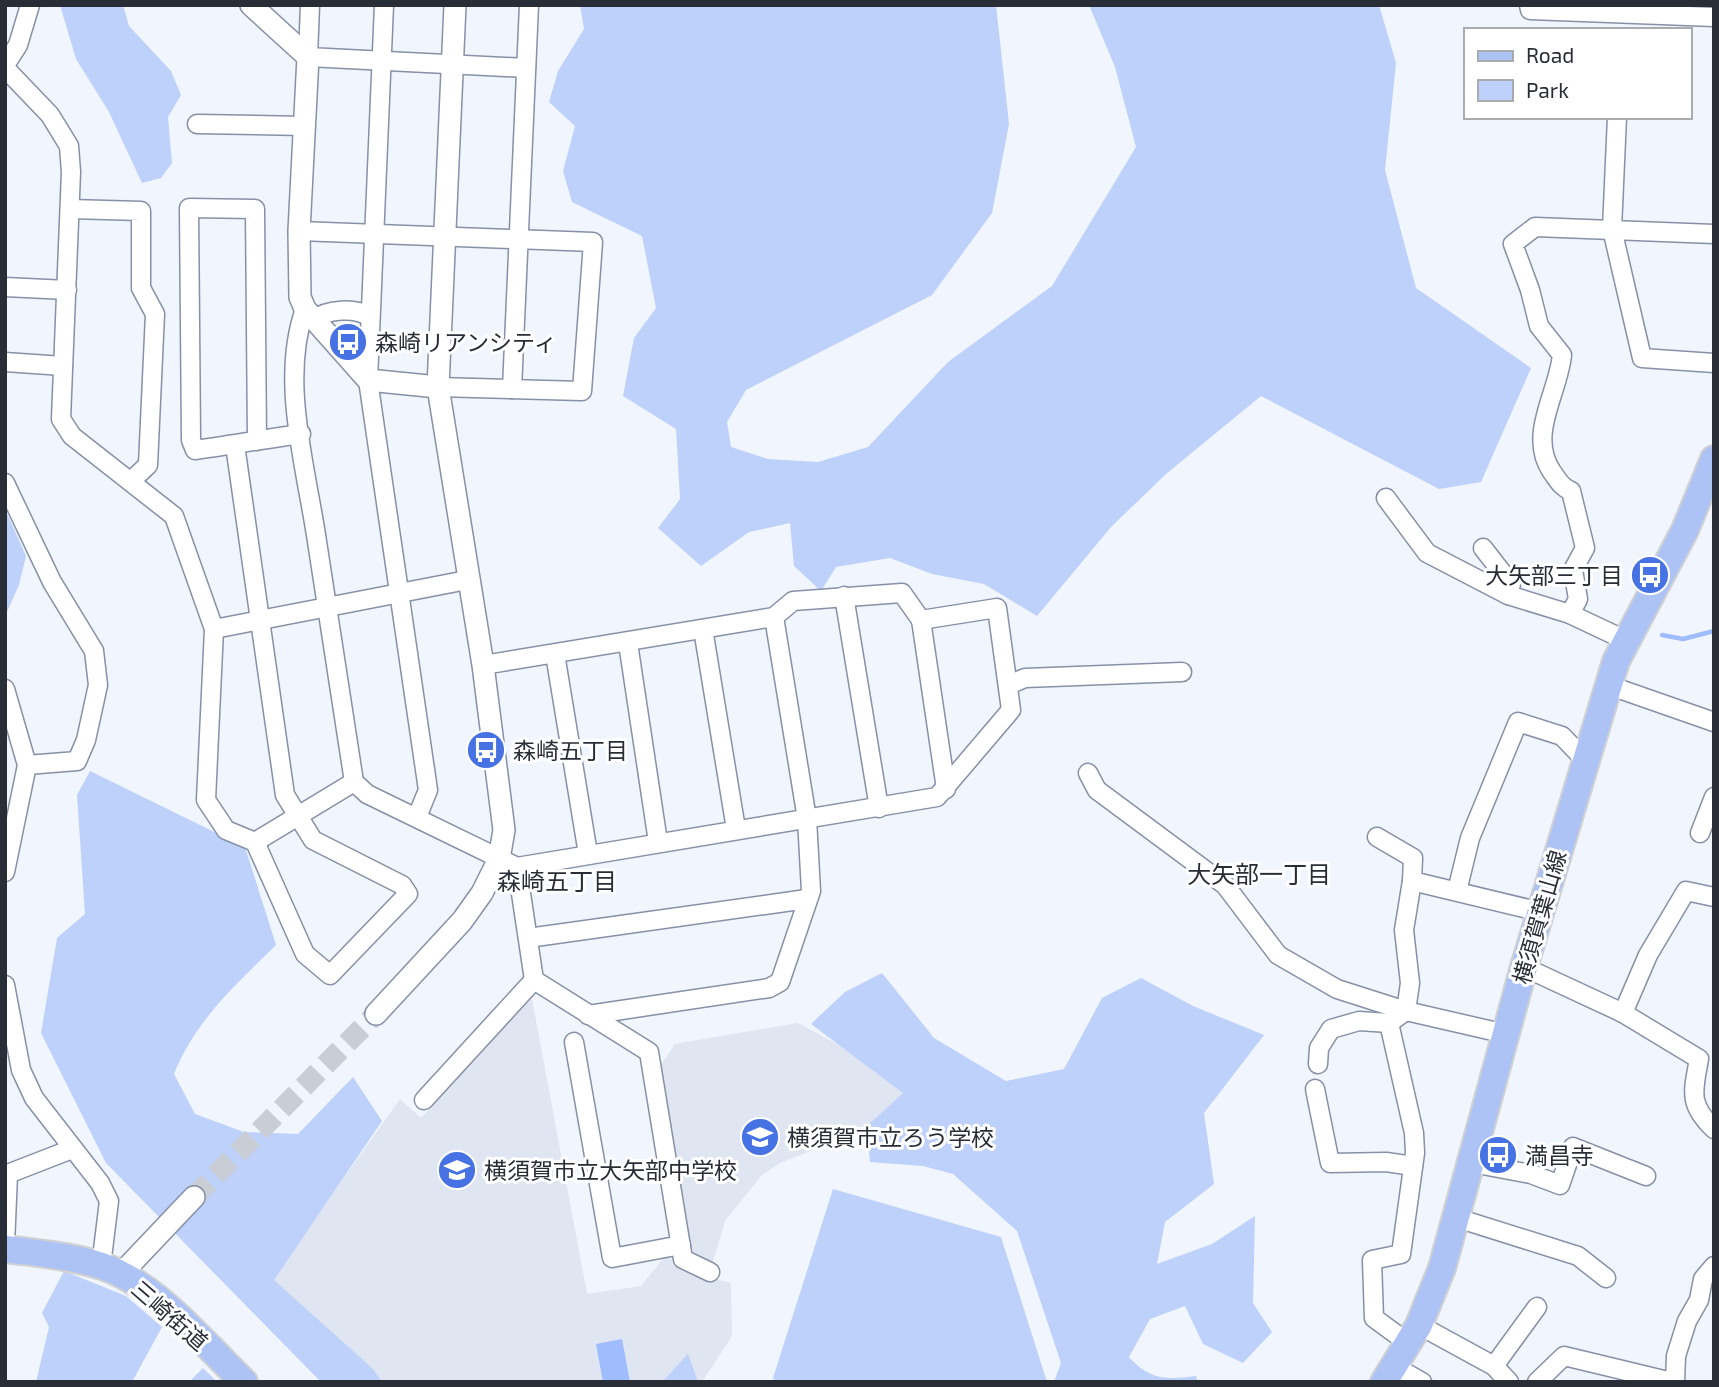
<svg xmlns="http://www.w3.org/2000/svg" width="1719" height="1387" font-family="'Exo 2','Noto Sans JP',sans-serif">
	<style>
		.built { fill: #dfe5f1 }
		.green { fill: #bdd1fb }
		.water { fill: #9fbcff }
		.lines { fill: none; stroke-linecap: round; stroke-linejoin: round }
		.stream { stroke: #9fbcff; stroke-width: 4.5 }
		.tertiary-tunnel { stroke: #c8cdd6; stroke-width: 21; stroke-dasharray: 21 10; stroke-linecap: butt }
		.minor-casing { stroke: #8690a6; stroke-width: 21 }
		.tertiary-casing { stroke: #8690a6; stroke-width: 24 }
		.primary-casing { stroke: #d0d1d3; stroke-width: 30 }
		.minor { stroke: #fff; stroke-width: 18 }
		.tertiary { stroke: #fff; stroke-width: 21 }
		.primary { stroke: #adc3f5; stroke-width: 26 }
		.labels { text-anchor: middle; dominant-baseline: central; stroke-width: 6; stroke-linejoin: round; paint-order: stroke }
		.poi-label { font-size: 23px; fill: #292d36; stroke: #fff; text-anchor: start }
		.street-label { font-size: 23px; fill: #292d36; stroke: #fff }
		.neighbourhood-label { font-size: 24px; fill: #292d36; stroke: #fff }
	</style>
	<rect width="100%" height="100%" fill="#f0f5fe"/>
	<g class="built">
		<path d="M532,999L587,1294L641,1286L665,1256L704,1276L731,1283L732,1336L702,1382H367L253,1280L312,1223L400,1099L421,1118L526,1002Z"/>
		<path d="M798,1023L918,1088L916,1111L782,1162L762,1175L725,1221L711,1269L692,1259L659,1068L675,1044Z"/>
	</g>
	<g class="green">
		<path d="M60,5H123L129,26L171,71L181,95L168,117L172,163L161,178L142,183L109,112L76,59Z"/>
		<path d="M580,5H996L1009,124L992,213L932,295L746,390L727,422L731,447L768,459L818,462L868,447L948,362L1052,286L1136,147L1115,67L1089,5H1379L1396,63L1385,170L1416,288L1531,368L1481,482L1439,489L1261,396L1166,474L1111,527L1037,616L984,584L932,574L890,558L836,567L821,591L794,566L790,523L749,532L701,566L658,528L680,499L676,429L623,396L634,338L656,308L642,236L572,202L563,171L575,126L549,102L558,71L584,29Z"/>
		<path d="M5,509L26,556L19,585L6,614Z"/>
		<path d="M90,771L245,847L276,945C236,984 195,1021 174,1074L195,1114L244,1132L298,1134L353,1077L382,1121L274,1280L373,1369L382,1382H321L106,1163L41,1033L57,938L85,914L77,795Z"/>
		<path d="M882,973L934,1038L1006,1081L1064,1069L1102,998L1141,978L1193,1006L1264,1035L1204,1113L1214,1184L1165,1222L1157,1264L1212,1244L1255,1216L1253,1303L1272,1332L1243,1363L1203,1344L1185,1306L1150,1319L1129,1357C1150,1380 1166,1380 1196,1376L1198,1382H1054L1061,1363L1017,1231L953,1174L923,1166L870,1162L867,1126L903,1093L811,1024L845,992Z"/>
		<path d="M833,1189L1001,1237L1047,1382H776L773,1378Z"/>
		<path d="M64,1271L126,1296L162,1327L132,1382H36L49,1327L42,1313Z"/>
		<path d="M688,1354L698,1382H662Z"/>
		<path d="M203,1368L217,1382H189Z"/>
	</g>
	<path class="water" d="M622,1339L630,1382H603L596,1344Z"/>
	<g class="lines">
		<path class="stream" d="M1662,635L1683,639L1714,631"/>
		<path class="tertiary-tunnel" d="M194,1197L376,1014"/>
		<g class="minor-casing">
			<g id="minor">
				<path d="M310,5L308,57L526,68"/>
				<path d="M384,5L368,380L428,790L417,817"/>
				<path d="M1529,5L1530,10L1714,17"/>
				<path d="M5,65L18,45L30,5"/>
				<path d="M5,68L50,115L69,146L71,172L61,419L72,436L174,516L214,629L206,800L226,830L255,842L305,954L330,975L408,894L402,885L313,840L285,795L235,445"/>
				<path d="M1617,117L1612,229L1642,358L1714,363"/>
				<path d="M197,124L305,126"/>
				<path d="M70,209L141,211V288L155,314L148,465L131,481"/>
				<path d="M299,231L593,242L582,391L438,387"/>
				<path d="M5,287L67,290"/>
				<path d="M305,309C280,379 305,463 316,535C329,617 342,699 354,782L367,794L517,867L937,797L1011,710L997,608L921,620L902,593L793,601L774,617L483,665"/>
				<path d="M313,320C327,309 355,307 370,317"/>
				<path d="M5,362L63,366"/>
				<path d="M512,389L529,5"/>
				<path d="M257,441L255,209L189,208L191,440L195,450C230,445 265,439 301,434"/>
				<path d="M5,483L52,582L94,651L98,685L86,740L77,761L27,765"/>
				<path d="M1386,498L1427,553L1508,595L1570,614L1625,640"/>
				<path d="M1483,548L1511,584L1508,595"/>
				<path d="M844,596L879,808"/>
				<path d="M1570,614L1578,599L1573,570L1585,548L1571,491C1561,487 1558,480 1552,472C1527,435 1558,394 1562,355L1539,326L1530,290L1513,244L1535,227L1714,234"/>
				<path d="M921,620L946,789"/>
				<path d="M214,629L467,580"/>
				<path d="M703,629L736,829"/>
				<path d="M628,643L658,842"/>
				<path d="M555,654L588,854"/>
				<path d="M1008,685L1025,678L1182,672"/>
				<path d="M1608,685L1714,722"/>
				<path d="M5,689L27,765L5,872"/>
				<path d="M1088,773L1097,790L1225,885L1278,955L1337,989L1406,1011L1506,1034"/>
				<path d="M1700,833L1714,797"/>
				<path d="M1377,837L1413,858L1412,881L1541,912"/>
				<path d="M255,842L354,782"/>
				<path d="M517,867L534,980L649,1052L683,1259L710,1272"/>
				<path d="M1457,891L1470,838L1518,722L1562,736L1585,760"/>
				<path d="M528,938L807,899"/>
				<path d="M1524,967L1623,1013L1699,1059C1693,1092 1688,1104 1714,1129"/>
				<path d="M5,985L21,1070L34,1098L100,1183L109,1201L101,1266"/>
				<path d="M1623,1013L1648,955L1686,891L1714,897"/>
				<path d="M588,1015L769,988L780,982L811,891L807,819L774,617"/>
				<path d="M1389,1023L1414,1133L1415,1153L1401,1254L1372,1260L1374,1318L1408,1343"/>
				<path d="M574,1042L612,1258L681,1245"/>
				<path d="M1318,1064L1319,1048L1331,1029L1359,1021L1389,1023L1406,1011L1410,983L1404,930L1412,881"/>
				<path d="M1315,1089L1330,1163L1386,1162L1413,1166"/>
				<path d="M424,1100L534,980"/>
				<path d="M1472,1163L1531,1174L1560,1185L1573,1147L1646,1176"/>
				<path d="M5,1175L72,1149"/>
				<path d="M1457,1218L1578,1256L1606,1278"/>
				<path d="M5,1245L8,1174"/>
				<path d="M1419,1325L1494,1366L1509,1382"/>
				<path d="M1394,1366L1422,1382"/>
				<path d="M1494,1366L1537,1307"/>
				<path d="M1537,1382L1564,1356L1672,1382"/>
				<path d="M1675,1382L1676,1356L1687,1321L1699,1300L1703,1279L1714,1266"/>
			</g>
		</g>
		<g class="tertiary-casing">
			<g id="tertiary">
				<path d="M251,5L308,57L299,231L300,297L305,309L368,380L438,387"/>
				<path d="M376,1014L462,921L482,893L499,859L504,830L483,665L438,387L455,5"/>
				<path d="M121,1274L194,1197"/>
			</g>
		</g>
		<g class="primary-casing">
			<g id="primary">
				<path d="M5,1249C37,1253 71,1256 102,1266C156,1284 203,1343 244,1382"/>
				<path d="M1384,1382L1419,1325L1442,1268L1524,967L1616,661L1685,530L1714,459"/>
			</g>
		</g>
		<use href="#minor" class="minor"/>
		<use href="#tertiary" class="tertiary"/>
		<use href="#primary" class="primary"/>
	</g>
	<defs>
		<g id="bus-disc" transform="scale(2.0125)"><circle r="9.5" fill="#4772e4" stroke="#fff"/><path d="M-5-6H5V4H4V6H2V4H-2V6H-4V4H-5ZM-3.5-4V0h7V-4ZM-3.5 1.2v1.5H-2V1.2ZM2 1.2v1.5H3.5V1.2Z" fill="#fff"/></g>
		<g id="school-disc" transform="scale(2.0125)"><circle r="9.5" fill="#4772e4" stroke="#fff"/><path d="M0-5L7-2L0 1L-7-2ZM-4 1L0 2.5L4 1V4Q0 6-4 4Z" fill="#fff"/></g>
	</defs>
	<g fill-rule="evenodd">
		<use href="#bus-disc" x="348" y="342"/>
		<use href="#bus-disc" x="1650" y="575"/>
		<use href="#bus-disc" x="486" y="750"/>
		<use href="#school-disc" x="760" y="1137"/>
		<use href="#bus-disc" x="1498" y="1155"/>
		<use href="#school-disc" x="457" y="1170"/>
	</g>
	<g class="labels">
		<g class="poi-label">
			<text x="375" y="342">森崎リアンシティ</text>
			<text x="1623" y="575" text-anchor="end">大矢部三丁目</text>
			<text x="513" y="750">森崎五丁目</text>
			<text x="787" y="1137">横須賀市立ろう学校</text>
			<text x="1525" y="1155">満昌寺</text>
			<text x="484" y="1170">横須賀市立大矢部中学校</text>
		</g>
		<g class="street-label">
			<text transform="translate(1539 917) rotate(-74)">横須賀葉山線</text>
			<text transform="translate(170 1315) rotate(41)">三崎街道</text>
		</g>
		<g class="neighbourhood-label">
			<text x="1259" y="873">大矢部一丁目</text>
			<text x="557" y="880">森崎五丁目</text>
		</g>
	</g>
	<rect width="1719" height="1387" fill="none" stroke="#292d36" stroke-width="14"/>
	<rect x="1464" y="28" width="228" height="91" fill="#ffffff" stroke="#a9abaf" stroke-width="2"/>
	<rect x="1478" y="51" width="35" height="10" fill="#adc3f5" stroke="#a9abaf" stroke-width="2"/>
	<text x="1526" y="63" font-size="21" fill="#292d36">Road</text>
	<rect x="1478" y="80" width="35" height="21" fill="#bdd1fb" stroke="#a9abaf" stroke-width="2"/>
	<text x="1526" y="98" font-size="21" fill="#292d36">Park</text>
</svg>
